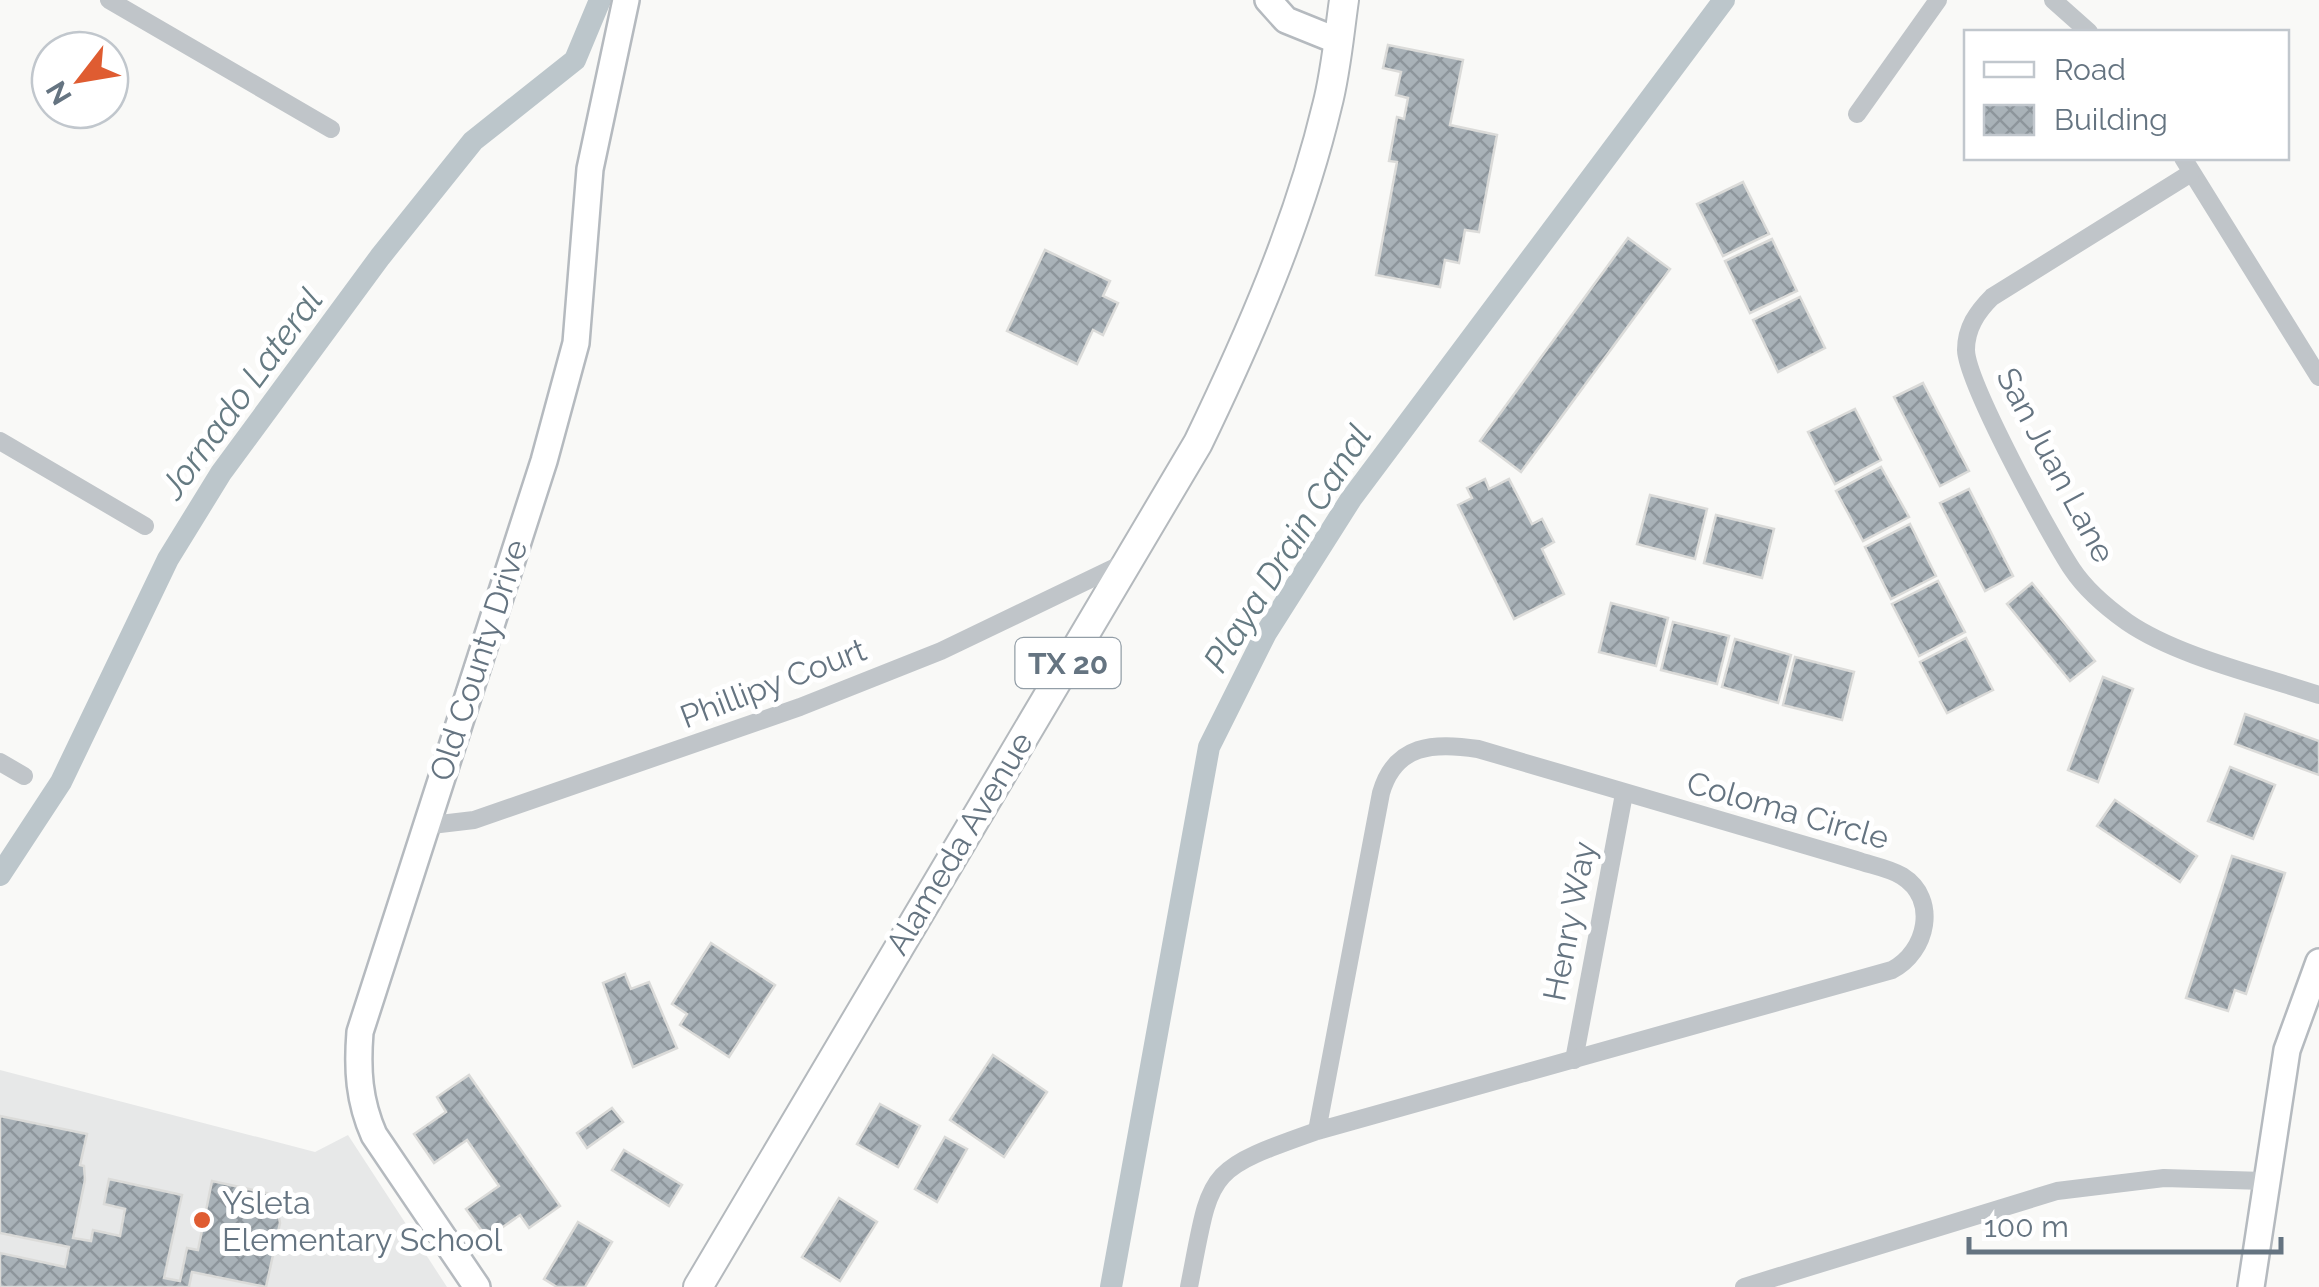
<svg xmlns="http://www.w3.org/2000/svg" width="2319" height="1287" font-family="Raleway,sans-serif">
	<style>
		.built { fill: #e7e8e8 }
		.lines { fill: none; stroke-linecap: round; stroke-linejoin: round }
		.canal { stroke: #bcc6cb; stroke-width: 22 }
		.building { fill: url(#building-cross-hatch); stroke: #dbdbd9; stroke-width: 2.5 }
		.secondary-casing { stroke: #b5babf; stroke-width: 30 }
		.primary-casing { stroke: #b4b9bd; stroke-width: 32 }
		.street { stroke: #c0c5c9; stroke-width: 18 }
		.secondary { stroke: #fff; stroke-width: 25 }
		.primary { stroke: #fff; stroke-width: 28 }
		.poi-dot { fill: #df5c31; stroke: #fff; stroke-width: 4 }
		.labels { text-anchor: middle; dominant-baseline: central; stroke-width: 10; stroke-linejoin: round; paint-order: stroke }
		.shield { fill: #fff; stroke: #939ea7; stroke-width: 2.5 }
		.shield-label { font-size: 30px; font-weight: bold; fill: #657481 }
		.street-label { font-size: 32px; fill: #657481; stroke: #fff }
		.poi-label { font-size: 32px; fill: #657481; stroke: #fff; text-anchor: start }
		.water-label { font-size: 35px; font-style: italic; fill: #657a82; stroke: #fff }
	</style>
	<defs>
		<pattern id="building-cross-hatch" width="8" height="8" patternUnits="userSpaceOnUse" patternTransform="scale(2.5)"><rect width="8" height="8" fill="#a9b2b8"/><path d="M0 0l8 8M0 8l8-8" fill="none" stroke="#8d959b"/></pattern>
	</defs>
	<rect width="100%" height="100%" fill="#f9f9f7"/>
	<path class="built" d="M0,1070L315,1152L348,1135L447,1287H0Z"/>
	<g class="lines">
		<g class="canal">
			<path d="M0,875L61,782L168,559L221,473L380,257L473,141L575,60L600,0"/>
			<path d="M1111,1287L1209,747L1266,633L1351,499L1724,0"/>
		</g>
	</g>
	<g class="building">
		<path d="M1388,45L1463,60L1450,125L1497,135L1479,232L1465,230L1459,263L1445,260L1440,287L1376,275L1397,162L1389,161L1397,117L1404,119L1408,98L1396,95L1401,72L1383,68Z"/>
		<path d="M1743,182L1769,234L1723,256L1697,204Z"/>
		<path d="M1628,238L1670,269L1521,472L1480,441Z"/>
		<path d="M1772,239L1797,291L1750,313L1725,261Z"/>
		<path d="M1045,250L1110,281L1103,296L1118,303L1103,335L1093,330L1077,364L1007,331Z"/>
		<path d="M1800,297L1825,348L1778,372L1753,320Z"/>
		<path d="M1923,383L1969,471L1940,486L1894,397Z"/>
		<path d="M1855,409L1881,460L1835,484L1808,432Z"/>
		<path d="M1881,467L1909,517L1863,541L1836,491Z"/>
		<path d="M1485,479L1489,489L1509,479L1532,524L1542,519L1554,542L1542,549L1564,594L1514,619L1458,505L1472,498L1467,488Z"/>
		<path d="M1969,489L2013,576L1985,591L1940,503Z"/>
		<path d="M1650,495L1707,509L1695,559L1637,544Z"/>
		<path d="M1716,515L1774,529L1762,578L1704,563Z"/>
		<path d="M1910,524L1936,576L1891,599L1865,547Z"/>
		<path d="M1938,581L1965,632L1919,656L1892,604Z"/>
		<path d="M2032,583L2095,661L2070,681L2007,604Z"/>
		<path d="M1611,603L1668,618L1656,666L1599,652Z"/>
		<path d="M1673,622L1729,636L1717,684L1661,670Z"/>
		<path d="M1966,638L1993,690L1947,713L1920,662Z"/>
		<path d="M1735,639L1791,655L1778,703L1722,687Z"/>
		<path d="M1795,657L1854,672L1842,720L1783,705Z"/>
		<path d="M2103,677L2133,689L2098,782L2068,770Z"/>
		<path d="M2245,714L2319,741V775L2235,744Z"/>
		<path d="M2230,767L2275,785L2253,839L2208,821Z"/>
		<path d="M2115,800L2197,856L2180,882L2097,826Z"/>
		<path d="M2232,856L2285,873L2246,994L2235,990L2228,1011L2186,998Z"/>
		<path d="M711,943L775,985L729,1057L680,1025L687,1014L672,1004Z"/>
		<path d="M625,974L631,989L649,982L677,1048L633,1067L603,983Z"/>
		<path d="M993,1055L1047,1092L1004,1157L950,1120Z"/>
		<path d="M469,1075L560,1206L529,1228L520,1215L487,1238L466,1209L499,1186L467,1140L434,1163L414,1134L446,1112L437,1097Z"/>
		<path d="M880,1104L920,1126L898,1167L857,1144Z"/>
		<path d="M612,1108L623,1122L587,1148L577,1133Z"/>
		<path d="M0,1116L87,1134L80,1165L84,1166L85,1180L73,1238L91,1241L93,1230L120,1236L125,1209L104,1204L109,1179L182,1195L164,1278L180,1281L187,1248L198,1250L212,1181L267,1193L277,1206L280,1223L266,1287L192,1272L189,1287H0V1253L65,1267L69,1247L0,1233Z"/>
		<path d="M945,1137L967,1149L937,1202L915,1189Z"/>
		<path d="M624,1150L682,1185L669,1206L612,1170Z"/>
		<path d="M839,1198L877,1222L840,1281L802,1257Z"/>
		<path d="M578,1222L612,1242L585,1287H557L544,1279Z"/>
	</g>
	<g class="lines">
		<g class="secondary-casing">
			<g id="secondary">
				<path d="M1268,0L1286,20L1338,41"/>
				<path d="M477,1287L374,1135C359,1101 357,1070 360,1032L544,461L576,343L590,169L626,0"/>
				<path d="M2251,1287L2287,1050L2319,962"/>
			</g>
		</g>
		<g class="primary-casing">
			<path id="primary" d="M698,1287L1198,443C1250,335 1299,223 1327,106C1336,72 1339,35 1344,0"/>
		</g>
		<g class="street">
			<path d="M109,0L331,129"/>
			<path d="M2053,0L2089,32"/>
			<path d="M1857,114L1938,0"/>
			<path d="M2183,158L2319,377"/>
			<path d="M2191,173L1992,297C1977,312 1966,328 1966,350C1967,383 2050,536 2072,569C2086,590 2106,607 2127,622C2178,657 2260,675 2319,695"/>
			<path d="M0,441L145,526"/>
			<path d="M0,762L24,776"/>
			<path d="M423,826L474,820L800,707L941,651L1126,562"/>
			<path d="M1574,1060L1624,794"/>
			<path d="M1189,1287C1212,1170 1203,1171 1317,1131L1892,970C1927,952 1939,899 1902,876C1889,868 1870,865 1856,860L1478,749C1434,742 1395,744 1381,793L1317,1131"/>
			<path d="M1744,1287L2057,1191L2164,1178L2264,1181"/>
		</g>
		<use href="#secondary" class="secondary"/>
		<use href="#primary" class="primary"/>
	</g>
	<circle class="poi-dot" cx="202" cy="1220" r="10"/>
	<g class="labels">
		<rect class="shield" x="1015.5" y="638" width="105" height="50" rx="8"/>
		<g class="shield-label">
			<text x="1068" y="663">TX 20</text>
		</g>
		<g class="street-label">
			<text transform="translate(2056 465) rotate(62)">San Juan Lane</text>
			<text transform="translate(478 660) rotate(-72)">Old County Drive</text>
			<text transform="translate(773 683) rotate(-21)">Phillipy Court</text>
			<text transform="translate(1788 810) rotate(16)">Coloma Circle</text>
			<text transform="translate(959 843) rotate(-59)">Alameda Avenue</text>
			<text transform="translate(1569 921) rotate(-79)">Henry Way</text>
		</g>
		<g class="poi-label">
			<text x="222" y="1202">Ysleta<tspan x="222" dy="37">Elementary School</tspan></text>
		</g>
		<g class="water-label">
			<text transform="translate(241 393) rotate(-54)">Jornado Lateral</text>
			<text transform="translate(1287 548) rotate(-58)">Playa Drain Canal</text>
		</g>
	</g>
	<rect x="1964" y="30" width="325" height="130" fill="#ffffff" stroke="#c1c7cd" stroke-width="2.5"/>
	<rect x="1984" y="62" width="50" height="15" fill="#ffffff" stroke="#c1c7cd" stroke-width="2.5"/>
	<text x="2054" y="80" font-size="30" fill="#657481">Road</text>
	<rect x="1984" y="105" width="50" height="30" fill="url(#building-cross-hatch)" stroke="#c1c7cd" stroke-width="2.5"/>
	<text x="2054" y="130" font-size="30" fill="#657481">Building</text>
	<g transform="translate(80 80) rotate(239)"><circle r="48" fill="#ffffff" stroke="#c1c7cd" stroke-width="2.5"/>
	<path d="M0-8L18 38L0 25L-18 38Z" fill="#df5c31"/>
	<text y="-15" font-size="28" font-weight="bold" text-anchor="middle" fill="#657481">N</text>
	</g>
	<path d="M1969 1237v15h312v-15" fill="none" stroke="#657481" stroke-width="5"/>
	<text x="1984" y="1237" font-size="30" fill="#657481" stroke="#ffffff" stroke-width="8" paint-order="stroke">100 m</text>
</svg>
